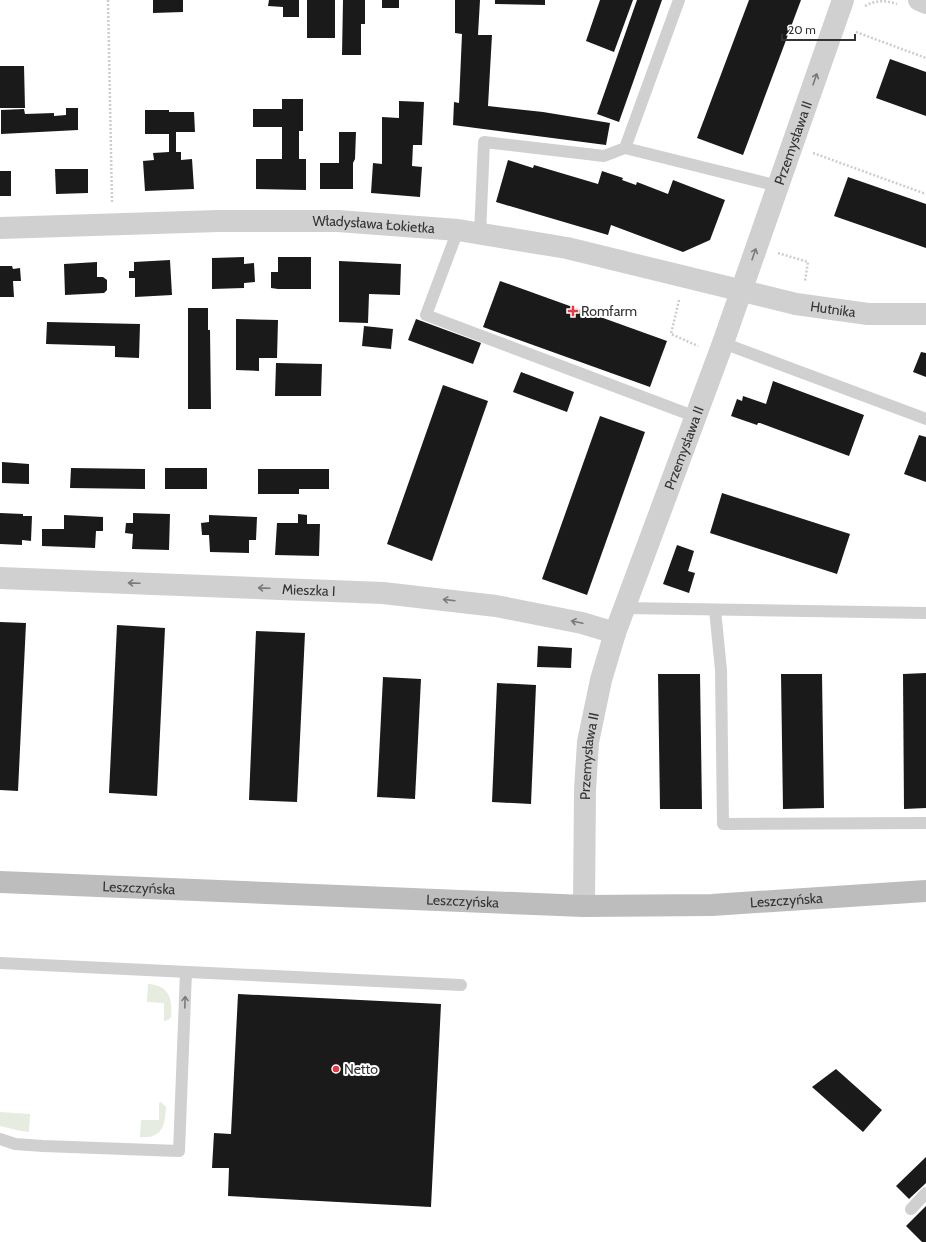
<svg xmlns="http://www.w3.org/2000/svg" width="926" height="1242" font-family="Cabin,sans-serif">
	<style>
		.green { fill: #e6ecdf }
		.building { fill: #1a1a1a }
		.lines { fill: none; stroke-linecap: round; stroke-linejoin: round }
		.path { stroke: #cdcdcd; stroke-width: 2.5; stroke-dasharray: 2 2; stroke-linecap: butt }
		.lane { stroke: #d0d0d0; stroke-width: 12 }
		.street { stroke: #d0d0d0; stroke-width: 22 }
		.secondary { stroke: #bdbdbd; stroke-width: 22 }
		.oneway { stroke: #7a7a7a }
		.poi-dot { fill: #e63946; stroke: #fff; stroke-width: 1.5 }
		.labels { text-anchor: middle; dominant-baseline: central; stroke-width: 4; stroke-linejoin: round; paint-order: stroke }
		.street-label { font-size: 14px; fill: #333; stroke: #fff }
		.poi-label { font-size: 14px; fill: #333; stroke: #fff; text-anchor: start }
	</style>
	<rect width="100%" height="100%" fill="#fff"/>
	<g class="green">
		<path d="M148,984C169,985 173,999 171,1017L168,1020L164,1021V1003L147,1002Z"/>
		<path d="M161,1102L166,1107C165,1126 162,1139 140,1137L141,1120H159V1103Z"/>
		<path d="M0,1112L30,1114L29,1132L21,1131L0,1126Z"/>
	</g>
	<g class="building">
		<path d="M153,0H183V12L153,13Z"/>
		<path d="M269,0H299V17H283V7L268,6Z"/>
		<rect x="307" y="0" width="28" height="38"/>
		<path d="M343,0H365V24H361V55H342Z"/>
		<rect x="382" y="0" width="17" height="8"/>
		<path d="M455,0H480L478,35H492L488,106L543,112L610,123L606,145L453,125L454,102L459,103L462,34L455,33Z"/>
		<path d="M495,0H545V5L495,4Z"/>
		<path d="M600,0H633L614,52L586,41Z"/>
		<path d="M637,0H662L619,122L597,114Z"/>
		<path d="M749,0H801L743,155L697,138Z"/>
		<path d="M890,59L926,72V116L876,98Z"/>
		<path d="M0,66H24L25,108H0Z"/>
		<path d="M282,99H303V131H299V159H306V190L256,189V159H282V127H253V109H282Z"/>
		<path d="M399,101L424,102L422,145H413L412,166L422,167L420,197L371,193L373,163L382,164V117L399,118Z"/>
		<path d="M66,108H78V130L1,134V110L24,109L25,114L54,113V116L66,115Z"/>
		<path d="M145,110H169V112H194L195,132H176V152H181V160L192,159L194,189L145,191L143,161L154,160L153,153L169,152V134H145Z"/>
		<path d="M339,132H356L355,159L353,163V189H320V163H339Z"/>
		<path d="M508,160L533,168L534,165L598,184L602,171L623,178L622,180L636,185L637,182L668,194L673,180L725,200L710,240L683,252L611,225L608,235L496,202Z"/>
		<path d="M55,169H88V193L56,194Z"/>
		<rect x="0" y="171" width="11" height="25"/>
		<path d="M848,177L926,204V248L834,216Z"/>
		<path d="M244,257V264L254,263L255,282L244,283V288L212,289V258Z"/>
		<path d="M278,257H311V289H278L271,288V272H278Z"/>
		<path d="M170,260L172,295L135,297V278H129V271H134V262Z"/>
		<path d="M339,261L401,264L400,295L369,294L368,323L339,322Z"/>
		<path d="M97,262V277H103L107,280V290L104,293L65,295L64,264Z"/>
		<path d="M0,266H12L13,269L20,268L21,281H13L14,297H0Z"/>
		<path d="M500,281L667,341L650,387L483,327Z"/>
		<path d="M188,308H208V330H210L211,409H188Z"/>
		<path d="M236,319L278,320L277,358H259V371L236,370Z"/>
		<path d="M416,319L481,343L473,364L408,340Z"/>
		<path d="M47,322L140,324L139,358L115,357V346L46,344Z"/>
		<path d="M364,326L393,329L391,349L362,346Z"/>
		<path d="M921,352L926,353V377L913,372Z"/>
		<path d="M276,363L322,364L321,396H275Z"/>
		<path d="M521,372L574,392L567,412L513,392Z"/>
		<path d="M773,381L864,415L849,456L760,423H758L757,425L731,416L737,399L742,401L743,396L766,404Z"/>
		<path d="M443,385L488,401L432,561L387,544Z"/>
		<path d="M600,416L645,432L587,595L542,579Z"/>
		<path d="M919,435L926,437V482L904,474Z"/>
		<path d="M2,462L29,464V484L2,483Z"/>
		<path d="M71,468L145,469V489L70,488Z"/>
		<rect x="165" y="468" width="42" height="21"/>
		<path d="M258,469H329V489H299V494H258Z"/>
		<path d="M722,493L850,534L837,574L710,533Z"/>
		<path d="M0,513L23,514V516H32L31,541L22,540V545L0,544Z"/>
		<path d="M133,513L170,514L169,550L132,549L133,534L125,533L126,523H133Z"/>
		<path d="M298,514L307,515V524H320L319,556L275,555L277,523H298Z"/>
		<path d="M64,515L103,517V531H96L95,548L42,546V529H64Z"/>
		<path d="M209,515L257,517L256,540H249V553L210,552L209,535H202L201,523L209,522Z"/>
		<path d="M677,545L694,551L688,571L695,573L689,593L663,584Z"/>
		<path d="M0,622L26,623L18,791L0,790Z"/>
		<path d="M117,625L165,628L157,796L109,793Z"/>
		<path d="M256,631L305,633L297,802L249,800Z"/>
		<path d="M538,646L572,648L571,668L537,667Z"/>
		<path d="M926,673V808L904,809L903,674Z"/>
		<path d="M658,674H700L702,809H660Z"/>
		<path d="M781,674H822L824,808L783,809Z"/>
		<path d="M383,677L421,679L415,799L377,797Z"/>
		<path d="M497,683L536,685L531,804L492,802Z"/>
		<path d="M238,994L441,1004L431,1207L228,1196L229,1168H212L214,1133L231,1134Z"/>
		<path d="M836,1069L882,1110L863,1132L812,1087Z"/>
		<path d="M926,1157V1183L909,1199L896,1186Z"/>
		<path d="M926,1206V1242H922L906,1226Z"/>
	</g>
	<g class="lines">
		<g class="path">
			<path d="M108,0L112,202"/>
			<path d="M865,6C876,0 886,0 897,4"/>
			<path d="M856,32L926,58"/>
			<path d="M813,153L926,194"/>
			<path d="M778,253L808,262L805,281"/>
			<path d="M679,300L671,334L698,346"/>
		</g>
		<g class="lane">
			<path d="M625,148L679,0"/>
			<path d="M458,230L426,315L696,417"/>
			<path d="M480,234L484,142L604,156L625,148L778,186"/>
			<path d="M723,343L926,419"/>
			<path d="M624,608L926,613"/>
			<path d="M715,610L721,670L723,824L926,823"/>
			<path d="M0,963L461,985"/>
			<path d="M0,1139L15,1144L43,1146L179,1151L186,972"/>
			<path d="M911,1209L926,1193"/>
		</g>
		<g class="street">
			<path d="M919,0L926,3"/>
			<path id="s1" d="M0,228L218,221H338L458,230L567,248L796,304L868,314H926"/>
			<path id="s2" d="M0,578L383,593L496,606L582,623L615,633"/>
			<path id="s3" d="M584,906L585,790L588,742L601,680L615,633L723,343L843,0"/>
		</g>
		<path class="secondary" id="s4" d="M0,882L584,906L712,905L926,891"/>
	</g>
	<defs><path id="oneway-shaft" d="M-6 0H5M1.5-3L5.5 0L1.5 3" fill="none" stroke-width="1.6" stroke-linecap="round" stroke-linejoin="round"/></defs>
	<g class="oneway">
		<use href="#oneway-shaft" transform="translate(815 79) rotate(-71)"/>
		<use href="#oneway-shaft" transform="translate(754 254) rotate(-71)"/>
		<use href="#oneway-shaft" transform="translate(134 583) rotate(-178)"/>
		<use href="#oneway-shaft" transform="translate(264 588) rotate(-178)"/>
		<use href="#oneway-shaft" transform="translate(449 600) rotate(-173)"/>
		<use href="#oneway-shaft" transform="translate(577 622) rotate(-168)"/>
		<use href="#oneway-shaft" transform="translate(185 1002) rotate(-88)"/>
	</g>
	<g class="poi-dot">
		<path d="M571 305h4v4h4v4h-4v4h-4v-4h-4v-4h4z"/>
		<circle cx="336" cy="1069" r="4"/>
	</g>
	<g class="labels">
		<g class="street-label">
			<text stroke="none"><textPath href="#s3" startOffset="798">Przemysława II</textPath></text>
			<text stroke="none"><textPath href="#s1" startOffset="374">Władysława Łokietka</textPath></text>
			<text stroke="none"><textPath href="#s1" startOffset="842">Hutnika</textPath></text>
			<text stroke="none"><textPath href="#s3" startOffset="474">Przemysława II</textPath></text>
			<text stroke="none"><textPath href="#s2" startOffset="309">Mieszka I</textPath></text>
			<text stroke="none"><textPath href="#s3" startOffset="150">Przemysława II</textPath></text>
			<text stroke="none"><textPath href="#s4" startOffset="139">Leszczyńska</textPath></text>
			<text stroke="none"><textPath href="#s4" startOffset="787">Leszczyńska</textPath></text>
			<text stroke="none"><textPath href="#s4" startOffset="463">Leszczyńska</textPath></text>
		</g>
		<g class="poi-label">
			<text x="581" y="311">Romfarm</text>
			<text x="344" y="1069">Netto</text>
		</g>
	</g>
	<path d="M782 34v6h73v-6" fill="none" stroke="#333333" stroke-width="2"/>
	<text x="788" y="34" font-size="12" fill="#333333" stroke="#ffffff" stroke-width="3" paint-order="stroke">20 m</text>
</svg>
